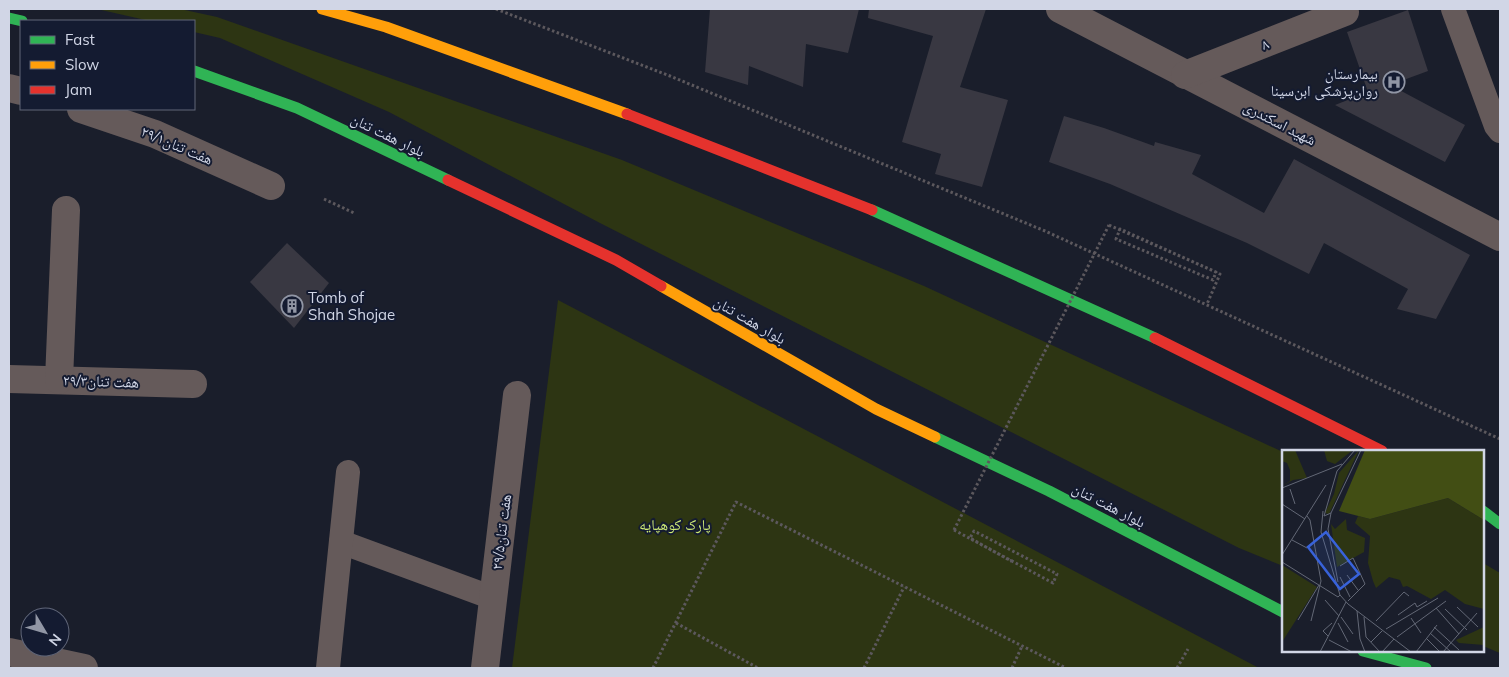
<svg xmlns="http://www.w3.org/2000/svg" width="1509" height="677" font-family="Mulish,'Noto Naskh Arabic',sans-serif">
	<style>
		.green { fill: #2d3513 }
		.building { fill: #393842 }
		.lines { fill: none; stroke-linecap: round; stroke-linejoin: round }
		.path { stroke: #5c585d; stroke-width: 3; stroke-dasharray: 2.5 2.5; stroke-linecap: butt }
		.lane { stroke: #655a5a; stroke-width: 24 }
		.street { stroke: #655a5a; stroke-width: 28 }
		.fast { stroke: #30b455; stroke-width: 11 }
		.slow { stroke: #ff9f0a; stroke-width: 11 }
		.jam { stroke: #e5322d; stroke-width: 11 }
		.path-bridge { stroke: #5c585d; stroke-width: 3; stroke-dasharray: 2.5 2.5; stroke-linecap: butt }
		.labels { text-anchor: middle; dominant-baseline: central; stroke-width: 4; stroke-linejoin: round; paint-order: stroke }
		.street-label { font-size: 15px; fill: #d1d6e6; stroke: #141b31 }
		.poi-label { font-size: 15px; fill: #d1d6e6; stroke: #141b31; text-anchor: end }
		.park-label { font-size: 15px; fill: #cfeb76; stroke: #141b31 }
		.inset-road { fill: none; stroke: #636876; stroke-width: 1 }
		.view { fill: #3862da; fill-opacity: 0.15; stroke: #3862da; stroke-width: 2.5 }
		.inset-edge { fill: none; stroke: #d1d6e6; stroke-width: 2.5 }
	</style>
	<rect width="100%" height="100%" fill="#1a1e2b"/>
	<g class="green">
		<path d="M97,9H180L217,17L622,160L924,286L1283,452V566L1239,548L600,223L389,112L220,38L194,32V21H150Z"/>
		<path d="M558,300L1259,668H512Z"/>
		<path d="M1483,563L1500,573V653L1483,646Z"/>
	</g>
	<g class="building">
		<path d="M710,9H859L848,53L806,44L803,87L749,66L748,85L705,72Z"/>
		<path d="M869,9H986L960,87L1008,100L982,187L935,174L941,154L902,142L933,36L868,18Z"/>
		<path d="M1408,10L1428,71L1390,85L1465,125L1445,162L1335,105L1368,92L1347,32Z"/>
		<path d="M1064,116L1104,128L1154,146L1155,142L1201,155L1192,174L1264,213L1294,159L1470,255L1436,319L1397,309L1408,289L1324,243L1309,274L1247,243L1110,184L1049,162Z"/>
		<path d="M287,243L329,283L294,328L250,282Z"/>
	</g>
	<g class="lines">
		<g class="path">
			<path d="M496,9L670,76L1045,231L1500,439"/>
			<path d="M324,199L354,213"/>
			<path d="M1109,225L1216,272L1213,280L1116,239L1120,229L1220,274L1207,304"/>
			<path d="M954,530L1053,583L1057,574L974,531L970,538L1011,561L1012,557"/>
			<path d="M676,623L758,668"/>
			<path d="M653,668L736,502L1066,668"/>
			<path d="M864,668L904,587"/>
			<path d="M1012,668L1022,646"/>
			<path d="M1177,668L1188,649"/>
		</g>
		<g class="lane">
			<path d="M1453,9L1496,126L1500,131"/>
			<path d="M341,542L493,598"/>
			<path d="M328,668L348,472"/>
		</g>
		<g class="street">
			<path d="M1060,9L1500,237"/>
			<path d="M1185,75L1345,12"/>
			<path d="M9,88L21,91"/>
			<path d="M81,109L155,134L271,186"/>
			<path d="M9,379L193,384"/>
			<path d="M59,380L66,210"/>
			<path d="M9,652L84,668"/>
			<path d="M485,668L517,395"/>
		</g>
		<g class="fast">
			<path d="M9,18L22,21"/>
			<path d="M194,71L297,108L448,180"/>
			<path d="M872,210L1155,338"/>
			<path d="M935,437L1049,491L1283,612"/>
			<path d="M1483,511L1500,524"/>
			<path d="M1363,651L1426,668"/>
		</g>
		<g class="slow">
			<path d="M322,9L386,27L627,114"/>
			<path d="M661,286L876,409L935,437"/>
		</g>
		<g class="jam">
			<path d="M627,114L872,210"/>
			<path d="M448,180L616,260L661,286"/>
			<path d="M1155,338L1382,451"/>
		</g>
		<path class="path-bridge" d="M954,530L1109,225"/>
	</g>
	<defs>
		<g id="hospital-ring" transform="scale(1.125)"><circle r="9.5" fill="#141b31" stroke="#9196a5" stroke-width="1.5"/><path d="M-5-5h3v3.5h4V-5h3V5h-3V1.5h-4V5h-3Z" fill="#9196a5"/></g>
		<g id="building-ring" transform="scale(1.125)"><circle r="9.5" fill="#141b31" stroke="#9196a5" stroke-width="1.5"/><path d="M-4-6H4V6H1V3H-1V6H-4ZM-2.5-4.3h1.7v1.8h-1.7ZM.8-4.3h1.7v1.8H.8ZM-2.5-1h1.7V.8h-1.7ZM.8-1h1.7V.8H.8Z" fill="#9196a5"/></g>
	</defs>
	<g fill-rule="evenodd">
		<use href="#hospital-ring" x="1394" y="82"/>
		<use href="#building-ring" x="292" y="306"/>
	</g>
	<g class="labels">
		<g class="street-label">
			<text transform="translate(1265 44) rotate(-21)">۸</text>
			<text transform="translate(1280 123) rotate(27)">شهید اسکندری</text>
			<text transform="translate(388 135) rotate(26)">بلوار هفت تنان</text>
			<text transform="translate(177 145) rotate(23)">۲۹/۱هفت تنان</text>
			<text transform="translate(750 320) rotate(30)">بلوار هفت تنان</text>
			<text transform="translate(101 381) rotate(2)">۲۹/۳هفت تنان</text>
			<text transform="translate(1109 505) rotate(27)">بلوار هفت تنان</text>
			<text transform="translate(501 532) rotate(-83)">۲۹/۵هفت تنان</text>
		</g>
		<g class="poi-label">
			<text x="1378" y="73">بیمارستان<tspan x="1378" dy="17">روان‌پزشکی ابن‌سینا</tspan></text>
			<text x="308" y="297" text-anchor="start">Tomb of<tspan x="308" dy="17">Shah Shojae</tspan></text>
		</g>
		<g class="park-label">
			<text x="675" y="524">پارک کوهپایه</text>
		</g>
	</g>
	<g transform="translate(1282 450)">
		<rect width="202" height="202" fill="#1a1e2b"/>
		<path d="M0,0H13L25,28L11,30L0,36L8,31V20L5,13L0,11ZM42,0H71L53,14L45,11ZM77,0L47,64L43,63L52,44L57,23ZM166,48L202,70V159L183,154L163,140L149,149L125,136L121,137L118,130L107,127L94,138L91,131L86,113L88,86L73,73L76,66L88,69ZM64,69L65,80L83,88L82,102L55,117L49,74L53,79ZM0,115L35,137L0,192ZM202,177V195L177,193L174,190Z" fill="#2d3513"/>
		<path d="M83,0H202V70L166,48L88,69L57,61Z" fill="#424e14"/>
		<path class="inset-road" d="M73,0L55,21L42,66L49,63L79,0M0,38L60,14M8,39L13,54M0,54L23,69M41,61L39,82L58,145L66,154L129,202M49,63L46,79L56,132M25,66L28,70L39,131L29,171M10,90L25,98M0,105L44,35M0,112L56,147L58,145M58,116L71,108L83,134L66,151M65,125L76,140M58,127L68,147M43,150L57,166M175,157L196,177M154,158L177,184M163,159L185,180M75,161L78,189L83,202M116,165L133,153L135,157L145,151M59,167L71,184M82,167L84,187L98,202M129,168L139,183M16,170L37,135M94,171L122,142L127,146M56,173L66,192M152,177L177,200M104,179L156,148M148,183L169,202M46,186L41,181L50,173M115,187L164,151M144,188L158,202M47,190L70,202M89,192L100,181M38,202L64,152M100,202L112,189M134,202L155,175M161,202L195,163"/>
		<path class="view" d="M44,82L77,124L58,139L26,97Z"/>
		<rect width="202" height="202" class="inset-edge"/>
	</g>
	<rect width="1509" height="677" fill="none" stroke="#d1d6e6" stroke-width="20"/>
	<rect x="20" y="20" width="175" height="90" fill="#141b31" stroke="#606679"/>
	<rect x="30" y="36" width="25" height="8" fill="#30b455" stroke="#606679"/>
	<text x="65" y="45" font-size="15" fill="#d1d6e6">Fast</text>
	<rect x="30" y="61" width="25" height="8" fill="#ff9f0a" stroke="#606679"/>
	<text x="65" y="70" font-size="15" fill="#d1d6e6">Slow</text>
	<rect x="30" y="86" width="25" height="8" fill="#e5322d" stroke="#606679"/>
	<text x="65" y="95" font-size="15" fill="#d1d6e6">Jam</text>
	<g transform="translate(45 632) rotate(128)"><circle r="24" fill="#141b31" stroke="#606679"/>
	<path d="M0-4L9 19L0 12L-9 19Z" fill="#9196a5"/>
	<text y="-8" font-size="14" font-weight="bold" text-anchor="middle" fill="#d1d6e6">N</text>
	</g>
</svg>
